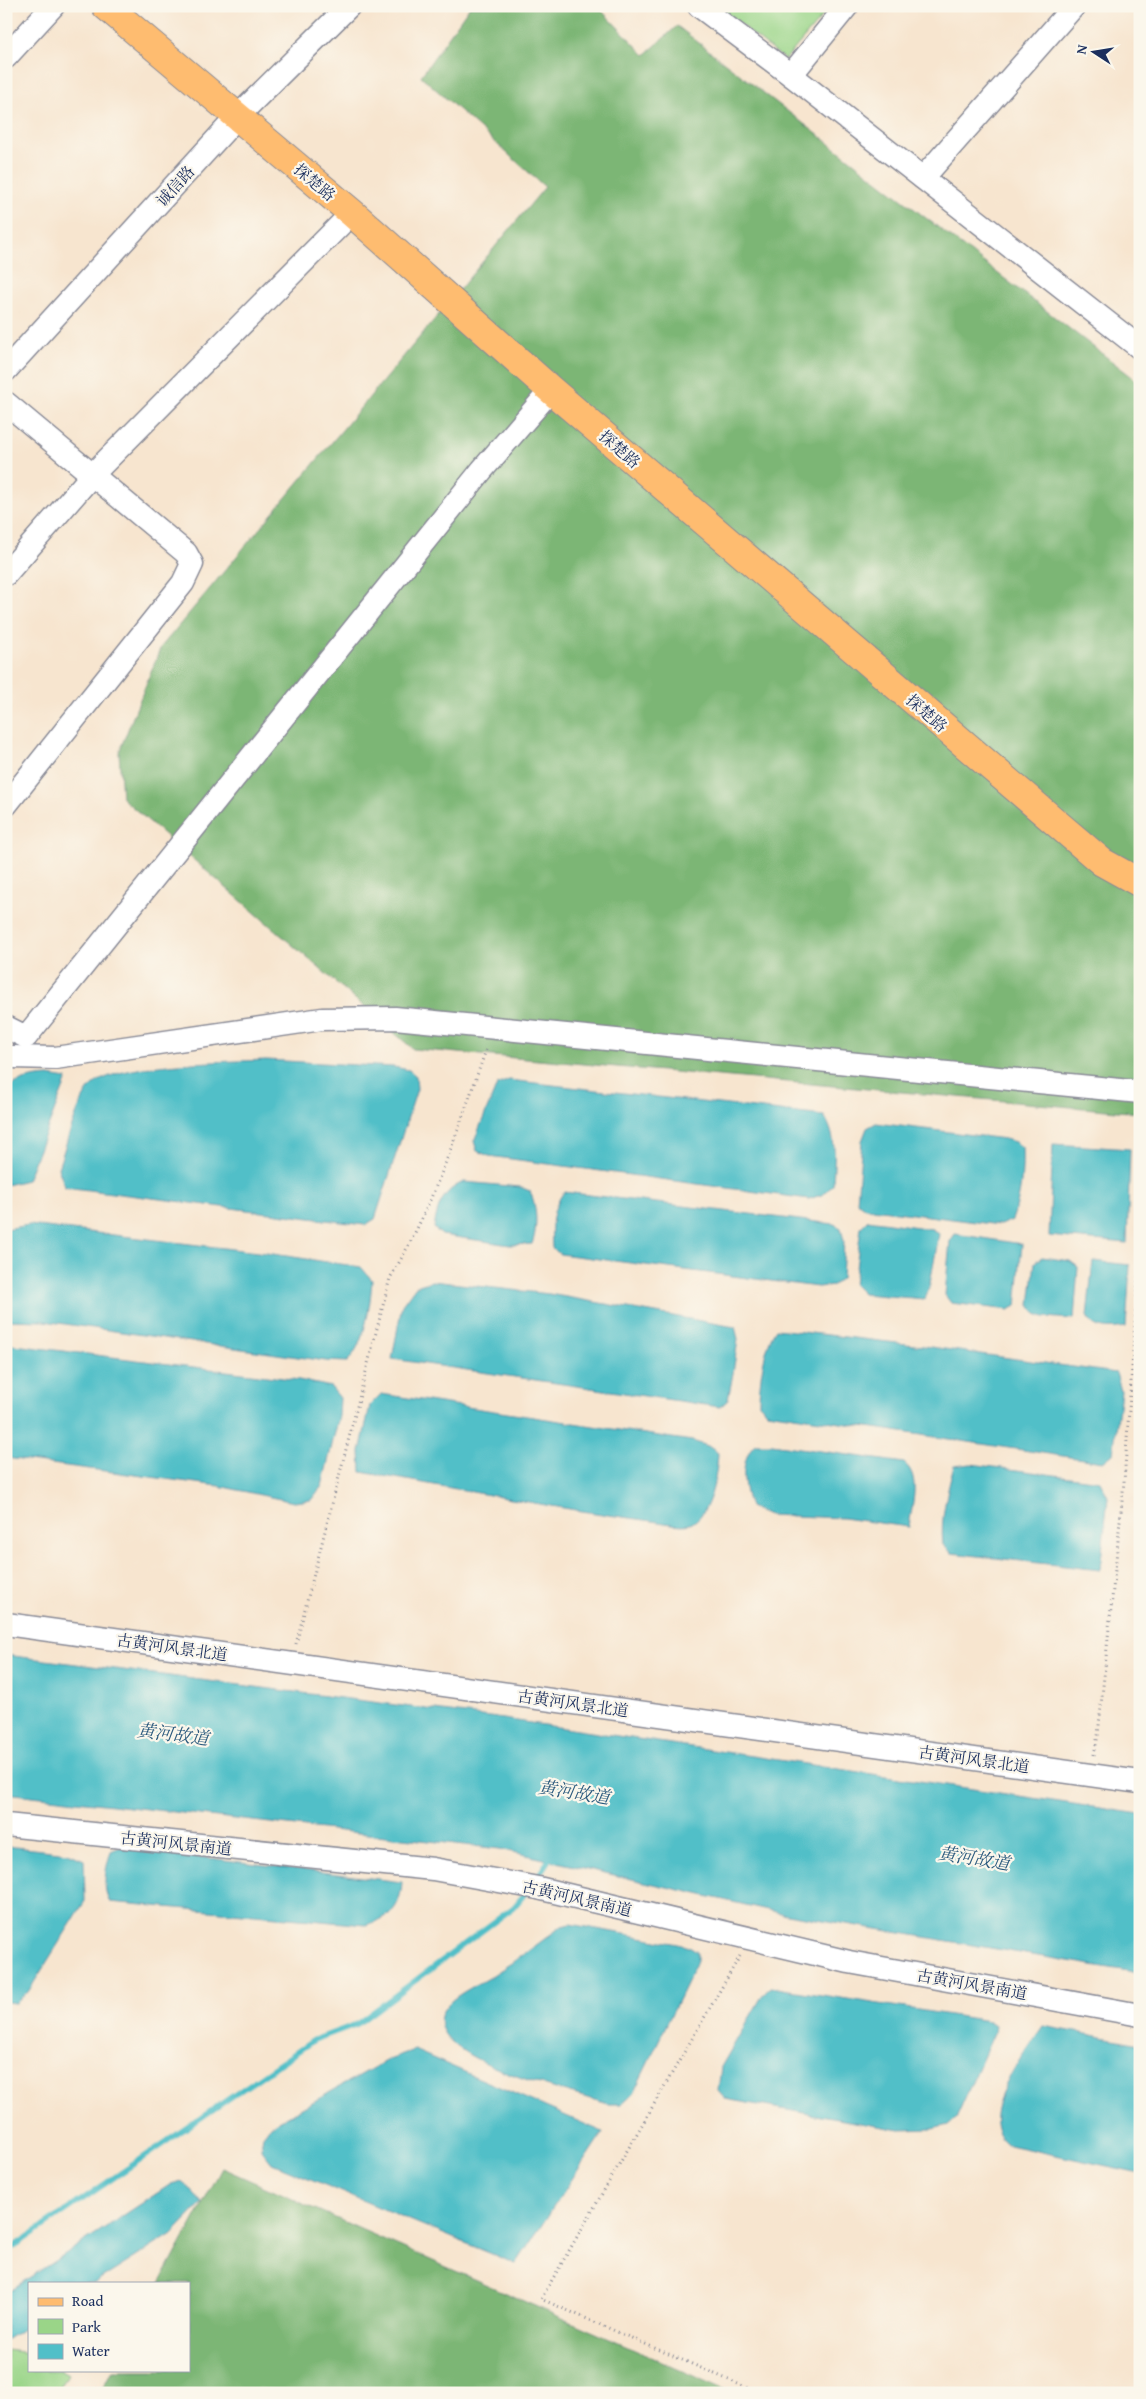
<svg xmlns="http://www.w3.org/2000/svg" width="1146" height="2399" font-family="'Gentium Book Plus','Noto Serif SC',serif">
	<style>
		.green { fill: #9ad588; stroke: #5a8273 }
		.forest { fill: #7bb674; stroke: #4b7269 }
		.water { fill: #51bfc8; stroke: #367793 }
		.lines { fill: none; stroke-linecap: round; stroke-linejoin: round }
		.stream { stroke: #51bfc8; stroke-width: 5.5 }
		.minor-casing { stroke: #898a96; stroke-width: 25 }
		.major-casing { stroke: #898a96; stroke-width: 30 }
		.path { stroke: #898a96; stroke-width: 3; stroke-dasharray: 1 4; stroke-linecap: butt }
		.minor { stroke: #fff; stroke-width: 22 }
		.major { stroke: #febc70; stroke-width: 28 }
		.labels { text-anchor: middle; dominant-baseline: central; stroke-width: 4.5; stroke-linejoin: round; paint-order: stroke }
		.street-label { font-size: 16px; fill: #1b2f5e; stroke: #fbf7ec }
		.water-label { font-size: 18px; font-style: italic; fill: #2b5a7e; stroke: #fbf7ec }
	</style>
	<rect width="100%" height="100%" fill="#fbf7ec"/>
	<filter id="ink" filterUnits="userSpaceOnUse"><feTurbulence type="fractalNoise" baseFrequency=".02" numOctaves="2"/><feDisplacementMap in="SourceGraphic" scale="10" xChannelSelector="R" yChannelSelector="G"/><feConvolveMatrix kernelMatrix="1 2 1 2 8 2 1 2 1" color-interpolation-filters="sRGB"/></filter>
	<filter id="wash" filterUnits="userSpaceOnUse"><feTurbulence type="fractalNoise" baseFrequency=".0096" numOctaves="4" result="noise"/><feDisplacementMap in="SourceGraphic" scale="20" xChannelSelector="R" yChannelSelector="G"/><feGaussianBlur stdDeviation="1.12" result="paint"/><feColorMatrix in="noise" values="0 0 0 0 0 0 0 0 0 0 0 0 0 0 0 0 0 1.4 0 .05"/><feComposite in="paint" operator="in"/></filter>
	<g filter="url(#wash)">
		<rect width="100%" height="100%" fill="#f7e5cf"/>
		<g class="green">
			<path d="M717,6H831L785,60Z"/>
			<path d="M6,2350L29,2353V2370H61L68,2374L57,2393H6Z"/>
		</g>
		<g class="forest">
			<path d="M470,6H597L645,55L677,26L1140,383V1113L413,1049L122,798L119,752L161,647L545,187L421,76Z"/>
			<path d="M222,2168L732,2393H100L112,2370H189V2283H160Z"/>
		</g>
		<g class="water">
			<path d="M266,1060L394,1067L409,1070L416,1076L417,1089L375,1219L365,1225L65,1187L58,1168C65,1149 78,1100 91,1087C115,1061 229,1062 266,1060Z"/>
			<path d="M49,1076L67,1079L27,1180L6,1185V1089C20,1079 33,1077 49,1076Z"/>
			<path d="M509,1080L824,1116C838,1138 834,1160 833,1185L824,1194L809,1199L489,1156L477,1151L474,1141L497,1085Z"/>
			<path d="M876,1123L1005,1139L1015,1142L1022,1147C1023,1173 1021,1196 1012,1220L1000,1225L865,1208L857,1202L862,1141L867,1128Z"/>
			<path d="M1053,1144L1130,1149L1127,1243L1049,1236Z"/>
			<path d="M464,1182L520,1187L530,1191C537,1206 538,1228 532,1244L510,1245L442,1235L434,1228C437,1207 443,1190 464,1182Z"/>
			<path d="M564,1192L834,1224L841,1228L844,1241L842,1278L833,1285L818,1287L560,1254L552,1248C551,1227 551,1209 564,1192Z"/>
			<path d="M868,1220L932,1229L939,1234L929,1289L925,1299L863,1294L854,1285L861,1227Z"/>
			<path d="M29,1225L266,1253L361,1267L372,1280C370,1306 366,1342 347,1362L326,1361L44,1321L6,1320V1229Z"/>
			<path d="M955,1234L1022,1244L1016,1306L1009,1310L951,1303L945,1295L950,1241Z"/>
			<path d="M1042,1257L1070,1261L1078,1267L1074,1319L1044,1317L1036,1314L1030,1305L1035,1262Z"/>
			<path d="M1093,1261L1130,1265L1126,1327C1112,1329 1093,1331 1087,1316Z"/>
			<path d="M432,1281L549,1294L735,1327L738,1339L733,1373L728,1400L720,1407L392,1359L402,1305L416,1286Z"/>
			<path d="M776,1329L923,1346L1116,1373L1121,1391L1113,1454L1103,1462L767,1412L759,1404C759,1383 764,1346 776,1329Z"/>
			<path d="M6,1344L299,1380L331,1387L340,1398L339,1416L322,1486L311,1500L294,1502L219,1486L6,1458Z"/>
			<path d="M381,1394L692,1441L708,1446L718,1453C717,1474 711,1515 690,1524C682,1527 655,1521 645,1520C550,1508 456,1488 361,1472L360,1452L370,1405Z"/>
			<path d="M755,1444H772L904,1463C922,1477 911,1507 909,1527L843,1518L769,1515L750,1507C743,1487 739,1460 755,1444Z"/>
			<path d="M971,1464L1100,1481L1108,1497L1100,1570L952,1553L943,1545C940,1519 947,1492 954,1466Z"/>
			<path d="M6,1655L497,1718L1140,1814V1973L781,1913L500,1849L6,1793Z"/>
			<path d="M6,1846L68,1853L84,1860L85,1901L28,1992L16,2003L6,2002Z"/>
			<path d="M120,1847L402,1882C400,1909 391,1917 366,1925L110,1902C101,1886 106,1868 111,1851Z"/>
			<path d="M570,1924L678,1944L689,1947L697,1952V1961L633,2094L621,2104H608C578,2094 402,2055 448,2004C458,1993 481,1983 493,1975C517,1960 539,1943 562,1926Z"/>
			<path d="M770,1987L989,2021L995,2025L994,2033L956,2118L948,2125L932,2129L900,2130L725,2099L718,2091L721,2067L761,1998Z"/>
			<path d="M1043,2026L1140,2044V2173L1009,2145C971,2120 1025,2052 1043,2026Z"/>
			<path d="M414,2050L603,2132L516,2264L272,2163L261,2149L263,2135L270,2126L389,2059Z"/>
			<path d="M182,2181L202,2203L172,2234L95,2283H29V2325L6,2340V2293L171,2184Z"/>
		</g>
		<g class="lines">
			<g class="stream">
				<path d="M534,1882L552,1855"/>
				<path d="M6,2252L314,2040L357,2024L514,1907L527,1891"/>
			</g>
		</g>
	</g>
	<g filter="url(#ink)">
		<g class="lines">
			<g class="minor-casing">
				<g id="minor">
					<path d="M699,6L791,75L1140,348"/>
					<path d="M6,57L53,6"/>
					<path d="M791,75L847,6"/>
					<path d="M923,178L1074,6"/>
					<path d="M6,370L237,117L349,6"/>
					<path d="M6,403L186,553L192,564L183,583L6,805"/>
					<path d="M6,574L92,475L352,213"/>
					<path d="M6,1027L26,1037L482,470L551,390"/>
					<path d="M12,1057L55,1058L322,1019L395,1018L1140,1092"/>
					<path d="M6,1624L1140,1782"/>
					<path d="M6,1825L433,1869L538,1888L849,1962L1140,2015"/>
				</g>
			</g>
			<g class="major-casing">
				<path id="major" d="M106,6L352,213L551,390L1102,862L1140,883"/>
			</g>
			<g class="path">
				<path d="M296,1644L390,1278C434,1206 459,1126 487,1047"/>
				<path d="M1094,1755L1098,1735L1124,1482L1140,1251"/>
				<path d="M740,1956L541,2299L759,2393"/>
			</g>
			<use href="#minor" class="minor"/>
			<use href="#major" class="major"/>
		</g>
	</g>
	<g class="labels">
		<g class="street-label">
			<text transform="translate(315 182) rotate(40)">探楚路</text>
			<text transform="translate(175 186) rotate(-48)">诚信路</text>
			<text transform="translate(620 449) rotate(41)">探楚路</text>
			<text transform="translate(927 713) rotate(41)">探楚路</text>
			<text transform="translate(172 1647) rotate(8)">古黄河风景北道</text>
			<text transform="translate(573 1703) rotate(8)">古黄河风景北道</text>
			<text transform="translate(974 1759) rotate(8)">古黄河风景北道</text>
			<text transform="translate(176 1843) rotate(6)">古黄河风景南道</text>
			<text transform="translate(577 1898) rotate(13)">古黄河风景南道</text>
			<text transform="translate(972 1984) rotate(10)">古黄河风景南道</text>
		</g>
		<g class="water-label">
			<text transform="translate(173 1734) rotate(7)">黄河故道</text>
			<text transform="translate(574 1792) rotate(9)">黄河故道</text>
			<text transform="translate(974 1858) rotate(9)">黄河故道</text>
		</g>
	</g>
	<rect width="1146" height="2399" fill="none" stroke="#fbf7ec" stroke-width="25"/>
	<rect x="28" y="2282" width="162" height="90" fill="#fbf7ec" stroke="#a1a7b3"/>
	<rect x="38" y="2298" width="25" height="8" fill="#febc70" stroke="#a1a7b3"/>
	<text x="72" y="2306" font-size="15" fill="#1b2f5e">Road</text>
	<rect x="38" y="2319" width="25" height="15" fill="#9ad588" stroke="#a1a7b3"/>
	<text x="72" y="2332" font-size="15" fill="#1b2f5e">Park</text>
	<rect x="38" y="2344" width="25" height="15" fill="#51bfc8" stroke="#a1a7b3"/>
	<text x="72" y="2356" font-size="15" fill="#1b2f5e">Water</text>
	<g transform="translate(1094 52) rotate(282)" stroke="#fbf7ec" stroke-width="4" paint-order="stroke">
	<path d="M0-4L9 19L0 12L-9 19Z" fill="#1b2f5e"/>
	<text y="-8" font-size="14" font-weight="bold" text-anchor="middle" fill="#1b2f5e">N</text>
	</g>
</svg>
